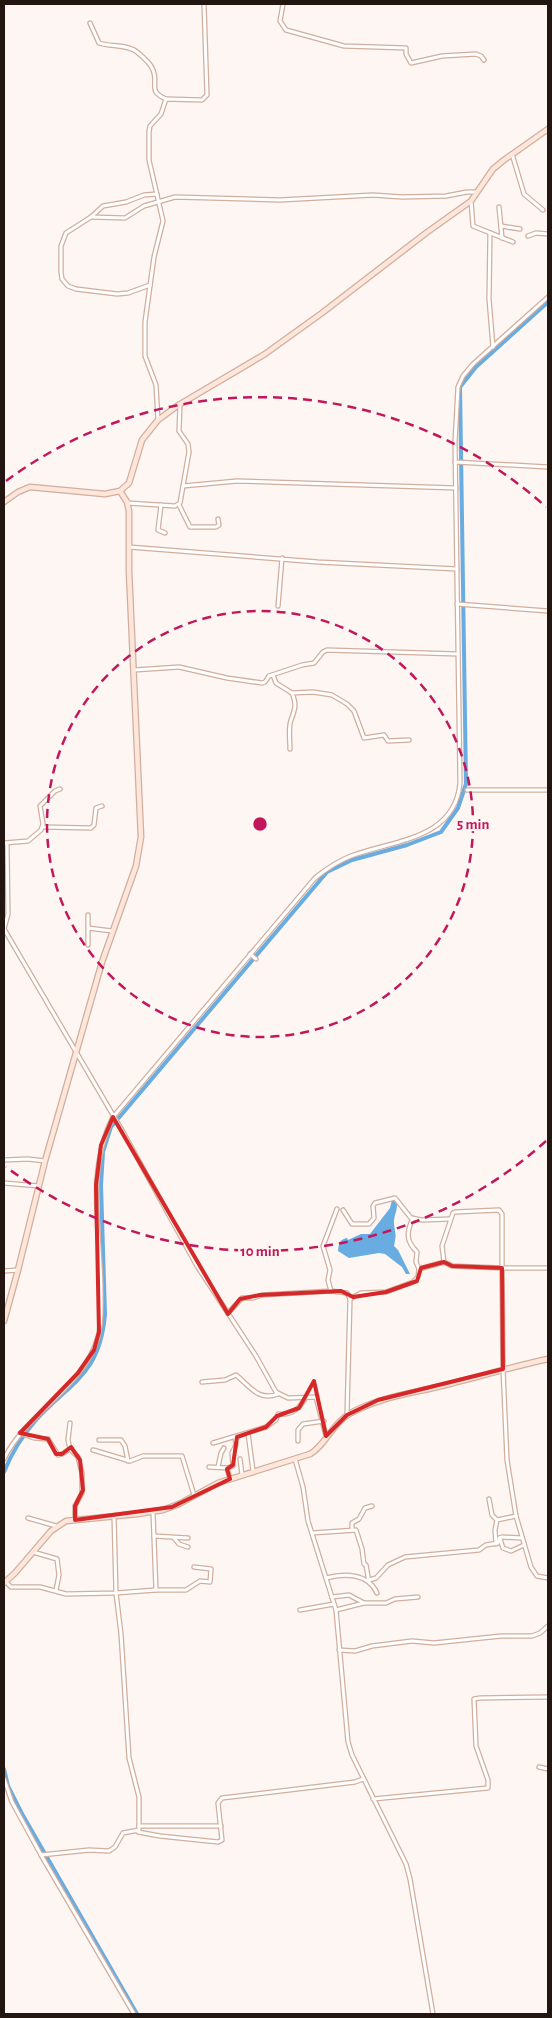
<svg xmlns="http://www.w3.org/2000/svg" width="552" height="2018" font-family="'Alegreya Sans',sans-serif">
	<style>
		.water { fill: #68ace1 }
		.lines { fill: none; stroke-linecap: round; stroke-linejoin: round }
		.canal { stroke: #68ace1; stroke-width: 4 }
		.street-casing { stroke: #d1ae9e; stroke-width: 5.5 }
		.secondary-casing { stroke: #d1ae9e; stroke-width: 7 }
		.street { stroke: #fff; stroke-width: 3 }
		.secondary { stroke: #fee6db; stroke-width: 4.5 }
		.marked { fill: none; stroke: #d62828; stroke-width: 4; stroke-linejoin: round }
		.ring { fill: none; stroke: #c2185b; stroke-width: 2.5; stroke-dasharray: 9 6 }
		.centre { fill: #c2185b; stroke: #fdf6f2; stroke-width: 2.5 }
		.ring-label { font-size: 15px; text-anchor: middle; font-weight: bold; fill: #c2185b; stroke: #fdf6f2; stroke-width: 4.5; stroke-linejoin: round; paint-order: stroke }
	</style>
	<rect width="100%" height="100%" fill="#fdf6f2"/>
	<path class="water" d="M396,1199C399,1211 394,1212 394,1223C395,1236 397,1231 394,1246L398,1250L410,1274H406L402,1267L385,1254L379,1253L349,1258L338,1251C339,1243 339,1240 347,1238L348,1240L361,1234H370L390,1208L392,1200Z"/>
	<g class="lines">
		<g class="canal">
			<path d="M4,1472C12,1452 22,1436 36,1420C72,1381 100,1374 105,1314L101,1185L103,1152L111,1127L327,872L352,860L407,845L441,832L458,808L466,784L460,387L476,367L548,302"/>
			<path d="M4,1769L8,1786L21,1812L137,2014"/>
		</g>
		<g class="street-casing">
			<g id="street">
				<path d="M283,4L280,21L286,30L344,46L406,48V54L411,63L442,56L476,54L481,56L484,60"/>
				<path d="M90,23L99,43C110,47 127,44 137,52C142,56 151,64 153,70C159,84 147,91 166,99"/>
				<path d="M512,154L524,194L543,210"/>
				<path d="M471,201L473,226L513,242"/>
				<path d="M499,207L502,238"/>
				<path d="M91,217L125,218L144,206L175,197L280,200L373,195L402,197L446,196L467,192H477"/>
				<path d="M501,226L520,229"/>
				<path d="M490,233L489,299L493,347"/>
				<path d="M528,236L536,233L548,234"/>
				<path d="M150,285L128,293L117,294L76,289L68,286L62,279L61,272V246L66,233L91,217L103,206L126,202L144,195L157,194"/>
				<path d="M158,420L156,385L145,356V322L154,257L163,221L149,160V132L150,126L161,114L166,99L202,100L207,95L204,4"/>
				<path d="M455,462L548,467"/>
				<path d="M183,486L237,481L456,488"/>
				<path d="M127,503L175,506L180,503L189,452L188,444L179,431L180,404"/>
				<path d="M161,505L158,530L165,533"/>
				<path d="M179,505L190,527H216L219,525L218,519"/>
				<path d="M129,547L318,562L457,569"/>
				<path d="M457,604L548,611"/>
				<path d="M278,606L282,558"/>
				<path d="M134,670L179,667L227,678L262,683L265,682L269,676L302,665L314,663L323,652L327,650L458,654"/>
				<path d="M273,675L276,683L292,693L313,692L332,695L347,704L354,711L364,738L384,735L388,741L409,740"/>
				<path d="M290,749C290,740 288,728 291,720C295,709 297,705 292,693"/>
				<path d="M467,790H548"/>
				<path d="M43,827L91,828L94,825L96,808L102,806"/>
				<path d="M4,843L28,841L41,830L43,824L40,806L55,791L60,789"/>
				<path d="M88,915V928"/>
				<path d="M4,929L123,1132L197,1266L256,1356L276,1392L288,1398L316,1397L326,1436"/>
				<path d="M4,929L8,914L7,843"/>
				<path d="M88,945V928L112,931"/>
				<path d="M250,954L256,959"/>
				<path d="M4,1160L28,1159L45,1161"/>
				<path d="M4,1183L39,1186"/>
				<path d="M343,1210L352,1224H369L374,1218L373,1206L375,1203L395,1198L411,1218L422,1220L450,1219"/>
				<path d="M413,1218C406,1233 406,1241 417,1252L416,1262L419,1269"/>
				<path d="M444,1262L442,1246L453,1213L455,1212L499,1210L502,1214V1268H548"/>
				<path d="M4,1271L18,1270"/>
				<path d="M331,1291L328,1280L330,1270L323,1246L337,1209"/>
				<path d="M350,1299L361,1293L386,1292L413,1282L418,1277L419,1269L444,1262L452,1266L502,1268L503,1369L507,1460L516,1516L531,1567L537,1576L548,1578"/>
				<path d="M228,1313L242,1298H253L262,1295L331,1291L347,1293L350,1299L347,1414"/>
				<path d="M202,1382L225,1380L236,1375C249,1385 258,1402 278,1394"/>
				<path d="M20,1433L34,1438L48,1439L58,1455L62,1454L70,1449L78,1457L82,1473V1493L75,1506V1520"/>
				<path d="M248,1433L253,1471"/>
				<path d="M99,1440H121L125,1446L128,1461"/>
				<path d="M298,1441V1430L303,1424L324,1421"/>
				<path d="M213,1443L266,1427L276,1420L278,1414C292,1416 300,1408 306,1397"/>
				<path d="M70,1449L68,1440L70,1423"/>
				<path d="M93,1450L130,1461L143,1456H182L194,1495"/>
				<path d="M4,1459C26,1413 84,1387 98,1337C102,1323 101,1307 101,1292C101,1233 85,1172 113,1117L315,878C326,869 338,861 351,856C393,840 455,840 460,783L455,442L458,387L463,376L473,364L548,297"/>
				<path d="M240,1459L242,1475"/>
				<path d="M295,1459L303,1487L308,1521L336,1610L348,1742L352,1755L406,1864L410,1879L433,2014"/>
				<path d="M209,1467L227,1468L233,1466L232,1453L236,1445L235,1437"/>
				<path d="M218,1467L221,1453L224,1448"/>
				<path d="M227,1468L230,1479"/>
				<path d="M489,1499L492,1515L497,1520"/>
				<path d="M153,1512L156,1590H186L200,1581L210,1582L211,1569L194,1567"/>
				<path d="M28,1518L56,1526"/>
				<path d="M352,1530V1523L359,1519L365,1508L372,1506"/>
				<path d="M312,1533L356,1530L362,1549L364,1564L366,1565L369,1582"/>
				<path d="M154,1536L188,1538"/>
				<path d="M174,1538L179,1544L188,1547"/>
				<path d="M500,1539L503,1548L511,1551L524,1545"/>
				<path d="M496,1544L495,1530L497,1520L516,1516"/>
				<path d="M33,1552L57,1559L59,1575L56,1590"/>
				<path d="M326,1578C344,1573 368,1573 377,1593"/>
				<path d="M369,1580L376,1578L388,1565L405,1557L479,1550L486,1545L498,1543L499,1538L502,1537L522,1538"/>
				<path d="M6,1582L11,1587H40L66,1594L116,1593L156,1590"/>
				<path d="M332,1597L349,1595L364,1603"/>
				<path d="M300,1610L334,1604"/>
				<path d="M336,1610L364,1603H386L395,1599L418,1597"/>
				<path d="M339,1650L355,1651L372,1646L412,1641L434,1643L501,1636H532L540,1633L548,1626"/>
				<path d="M539,1767L548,1769"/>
				<path d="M4,1779L12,1802L41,1855L134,2014"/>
				<path d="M373,1799L488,1788V1780L476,1746L474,1699L480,1698L548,1697"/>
				<path d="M139,1826H221"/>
				<path d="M138,1832L160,1836L218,1842L222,1840L218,1803L222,1798L355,1782L363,1779"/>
				<path d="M41,1855L89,1850L109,1851L115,1847L123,1833L139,1830V1797L129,1758L121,1634L116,1593L114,1516"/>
			</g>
		</g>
		<g class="secondary-casing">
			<g id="secondary">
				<path d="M4,502L18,492L30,487L105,494L120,491L129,483L142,440L158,420L177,406L265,354L322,313L426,233L471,201L493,169L504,160L548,129"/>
				<path d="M4,1321L18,1270L45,1161L102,962L136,866L141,837L129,571V511L127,502L120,491"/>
				<path d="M4,1583L15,1573L51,1531L66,1521L137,1514L163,1510L179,1504L218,1483L310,1454C324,1447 332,1424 349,1414C377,1398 407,1394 437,1387C474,1378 511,1367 548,1359"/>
			</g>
		</g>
		<use href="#street" class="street"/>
		<use href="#secondary" class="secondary"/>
	</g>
	<path class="marked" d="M113,1117L228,1314L240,1299L260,1295L341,1291L353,1297L386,1292L417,1281L421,1268L444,1262L452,1266L502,1268L503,1369L378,1400L347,1415L326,1436L314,1381L299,1408L277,1416L266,1427L237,1437L233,1465L227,1469L230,1479L172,1507L75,1520V1506L83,1490L80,1460L71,1447L62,1454H56L48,1439L20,1433L78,1373L94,1350L99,1332L96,1185L101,1145Z"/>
	<g class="ring">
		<circle cx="260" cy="824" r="213"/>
		<path d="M546 1141A427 427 0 0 1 6 1167M6 481A427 427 0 0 1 546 507"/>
	</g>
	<circle cx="260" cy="824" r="8" class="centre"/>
	<g class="ring-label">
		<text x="473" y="829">5 min</text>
		<text x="260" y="1256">10 min</text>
	</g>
	<rect width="552" height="2018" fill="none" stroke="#231610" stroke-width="10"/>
</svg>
